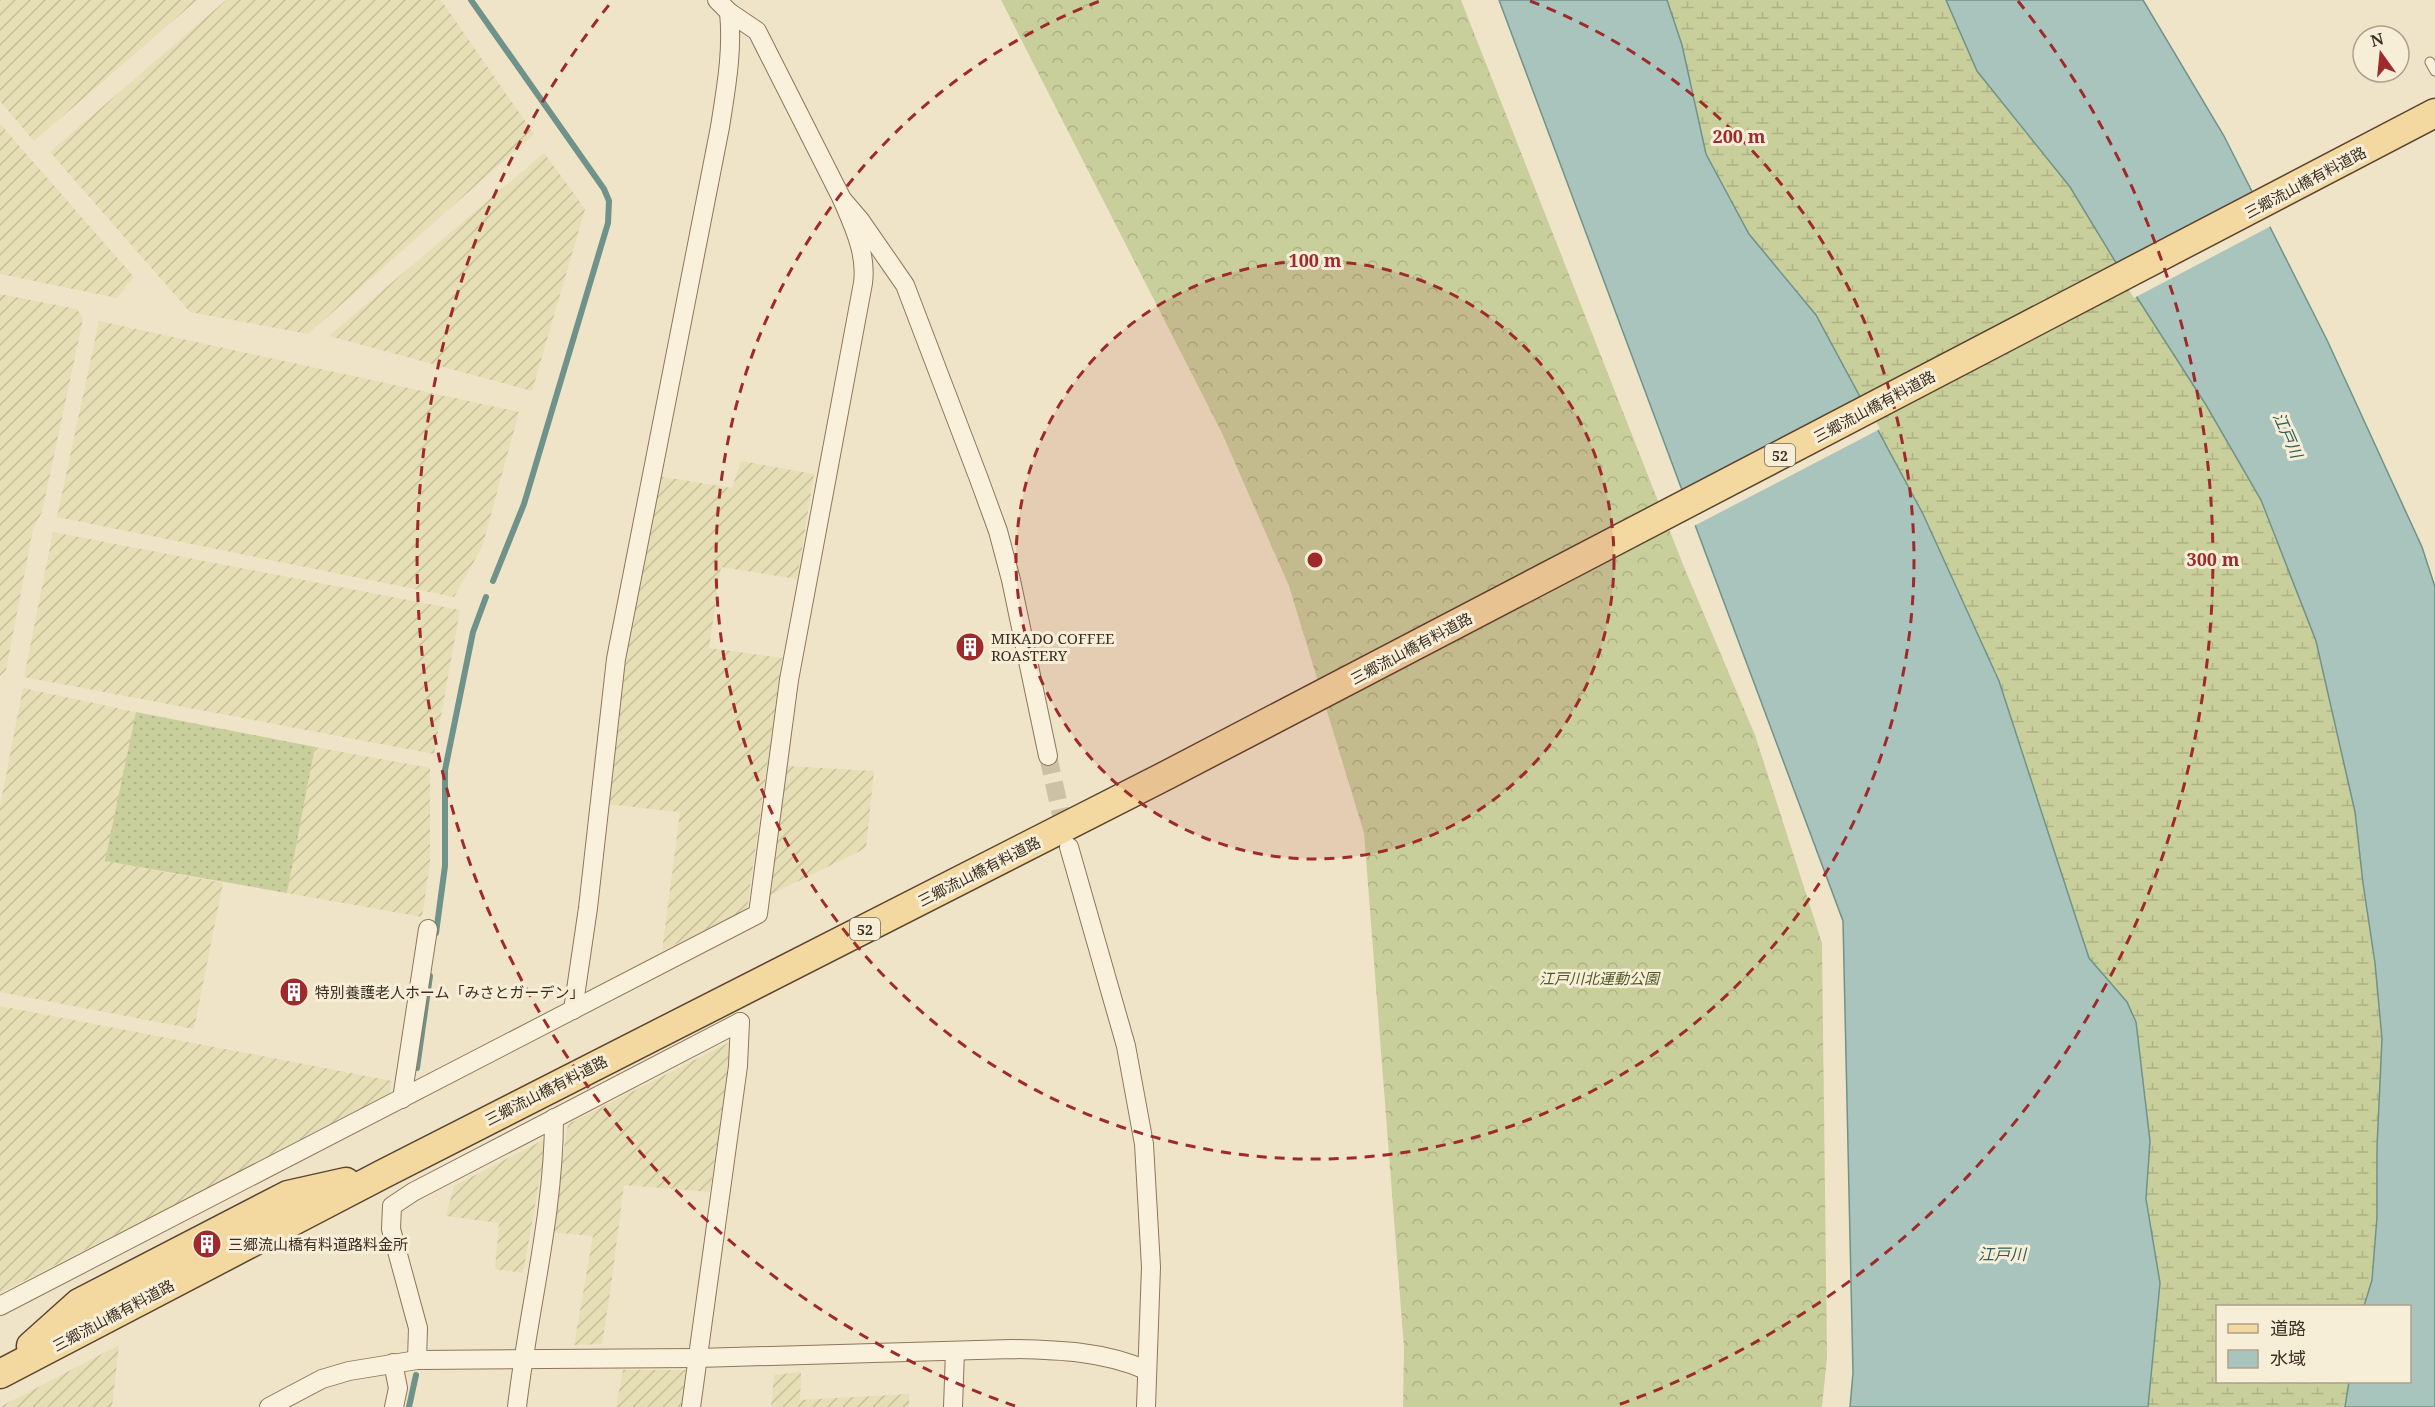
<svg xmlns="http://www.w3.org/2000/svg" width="2435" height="1407" font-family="'Noto Serif','Noto Sans JP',serif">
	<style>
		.farmland { fill: url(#farmland-furrows) }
		.grass { fill: url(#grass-dots) }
		.forest { fill: url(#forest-crowns) }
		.wetland { fill: url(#wetland-marsh) }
		.water { fill: #a9c4bc; stroke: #6f938a; stroke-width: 1.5 }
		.pier { fill: #f0e4c8 }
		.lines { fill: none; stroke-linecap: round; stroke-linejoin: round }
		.stream { stroke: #6f938a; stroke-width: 6 }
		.street-tunnel { stroke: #ccc0a6; stroke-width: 18; stroke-dasharray: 18 9; stroke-linecap: butt }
		.lane-casing { stroke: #8d765c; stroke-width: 11 }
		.street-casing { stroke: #8d765c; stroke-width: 20 }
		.primary-casing { stroke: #5b4430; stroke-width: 31 }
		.lane { stroke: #faf1dc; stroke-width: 9 }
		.street { stroke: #faf1dc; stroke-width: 18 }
		.primary { stroke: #f3d9a0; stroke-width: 28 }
		.ring { fill: none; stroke: #9e2a2b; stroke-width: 3; stroke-dasharray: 10 8 }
		.labels { text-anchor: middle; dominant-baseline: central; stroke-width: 6; stroke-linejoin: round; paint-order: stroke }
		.shield { fill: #f7eed8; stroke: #756857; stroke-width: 1.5 }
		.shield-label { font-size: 14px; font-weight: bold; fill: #3d2e20 }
		.street-label { font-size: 15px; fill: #3d2e20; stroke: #f7eed8 }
		.poi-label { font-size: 15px; fill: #3d2e20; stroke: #f7eed8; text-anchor: start }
		.park-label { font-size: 15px; font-style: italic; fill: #4d5a26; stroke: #f7eed8 }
		.water-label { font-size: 16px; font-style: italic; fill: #2f5d5a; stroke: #f7eed8 }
		.centre { fill: #9e2a2b; stroke: #f7eed8; stroke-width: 3 }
		.ring-label { font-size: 18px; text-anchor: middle; font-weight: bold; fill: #9e2a2b; stroke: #f7eed8; stroke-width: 6; stroke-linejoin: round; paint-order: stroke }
	</style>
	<defs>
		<pattern id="farmland-furrows" width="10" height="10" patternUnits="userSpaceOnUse" patternTransform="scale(1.5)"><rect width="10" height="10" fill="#e6deb5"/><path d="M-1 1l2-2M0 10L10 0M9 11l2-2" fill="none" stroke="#c6bf9b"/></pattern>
		<pattern id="grass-dots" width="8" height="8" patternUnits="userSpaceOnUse" patternTransform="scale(1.5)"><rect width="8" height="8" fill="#c9cf9b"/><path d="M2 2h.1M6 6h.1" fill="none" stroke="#aeb285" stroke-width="1.8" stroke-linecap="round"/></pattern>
		<pattern id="forest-crowns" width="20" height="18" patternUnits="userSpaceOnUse" patternTransform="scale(1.5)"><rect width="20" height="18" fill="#c9cf9b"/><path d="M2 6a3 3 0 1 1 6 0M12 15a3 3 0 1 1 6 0" fill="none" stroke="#aeb285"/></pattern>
		<pattern id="wetland-marsh" width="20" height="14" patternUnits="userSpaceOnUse" patternTransform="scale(1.5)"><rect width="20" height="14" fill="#c9cf9b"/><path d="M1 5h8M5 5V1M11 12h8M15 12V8" fill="none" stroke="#aeb285"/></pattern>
	</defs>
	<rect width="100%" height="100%" fill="#f0e4c8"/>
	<g class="farmland">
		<path d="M0,0H197L34,141L0,101Z"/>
		<path d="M226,0H441L534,134L308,334L190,312L50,152Z"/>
		<path d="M0,124L134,277L117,298L0,274Z"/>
		<path d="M544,153L585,209L532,391L329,336Z"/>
		<path d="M0,294L77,309L83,319L42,512L33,529L6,670L0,676Z"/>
		<path d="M99,321L519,412L482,547L454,597L57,517Z"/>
		<path d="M741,461L814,474L797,579L721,567L709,648L782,658L747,909L662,951L680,812L606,804L628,640L657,476L732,488Z"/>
		<path d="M53,532L460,610L434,754L24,677Z"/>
		<path d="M23,688L136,712L106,861L223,883L194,1029L0,992V806Z"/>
		<path d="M315,747L430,768V863L422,917L287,893Z"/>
		<path d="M786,766L874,771L866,848L768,896Z"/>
		<path d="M0,1006L392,1081L389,1096L0,1293Z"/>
		<path d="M732,1041L710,1192L624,1185L611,1286L602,1344L574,1345L593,1236L550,1232L568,1124Z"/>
		<path d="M547,1138L523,1273L495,1269L499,1223L446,1216L454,1186Z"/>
		<path d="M119,1345L112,1407H0Z"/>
		<path d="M623,1370H690L685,1407H616Z"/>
		<path d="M801,1372L800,1400L909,1394V1407H771L774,1375Z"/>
	</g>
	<path class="grass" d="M136,712L315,747L287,893L105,861Z"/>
	<path class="forest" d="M1001,0H1461L1684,567L1755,735L1822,943L1827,1357L1822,1407H1403L1404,1348L1364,833L1289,586L1221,431Z"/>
	<path class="wetland" d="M1667,0H1946L1977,71L2070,187L2138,299L2206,405L2261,500L2316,641L2355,812L2363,883L2375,963L2382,1039L2377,1147V1217L2372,1280L2364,1306H2218V1382H2349L2345,1407H2148L2160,1283L2146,1199L2150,1141L2127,1002L2089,958L1999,681L1923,514L1816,315L1749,234L1706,154L1682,45Z"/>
	<g class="water">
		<path d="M1499,0H1667L1682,45L1706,154L1749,234L1816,315L1923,514L1999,681L2089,958L2127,1002L2136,1022L2150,1141L2146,1199L2160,1283L2148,1407H1850L1853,1373L1843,921Z"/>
		<path d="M1946,0H2143L2224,136L2327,340L2422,547L2435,587V1407H2345L2349,1382H2410V1306H2364L2372,1280L2377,1217V1147L2382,1039L2375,963L2363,883L2355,812L2316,641L2261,500L2206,405L2138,299L2070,187L1977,71Z"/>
	</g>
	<g class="pier">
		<path d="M2256,192L2273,225L2134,298L2114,266Z"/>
		<path d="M1863,397L1880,429L1692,527L1679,493Z"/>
	</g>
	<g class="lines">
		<g class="stream">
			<path d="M471,0L604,189L609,201L608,223L524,504L493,581"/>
			<path d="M436,933L445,866V770L473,632L486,597"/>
			<path d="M417,1068L430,976"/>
			<path d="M409,1407L416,1375"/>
		</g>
		<path class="street-tunnel" d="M1048,756L1066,837"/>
		<g class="lane-casing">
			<path id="lane" d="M2430,62L2435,71"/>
		</g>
		<g class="street-casing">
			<g id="street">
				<path d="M717,0L729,12L757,31L842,199L860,220L905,285L979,479L998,531L1011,580L1048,756"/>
				<path d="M1069,847L1126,1046L1144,1144L1151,1267L1146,1407"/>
				<path d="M573,1010L588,908L616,659L720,127C726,88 733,51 729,12"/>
				<path d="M402,1099L428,929"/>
				<path d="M0,1306L758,914L789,680L863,283C867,253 853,225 842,199"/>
				<path d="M417,1360L418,1328L391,1229L392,1206L413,1192L740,1022"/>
				<path d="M393,1363L398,1388L394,1407"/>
				<path d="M269,1407L322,1379L349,1371L417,1360L698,1358L1012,1349C1058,1350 1103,1351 1146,1370"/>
				<path d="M517,1407C528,1311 554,1215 554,1118"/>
				<path d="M691,1407L738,1066L740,1022"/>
				<path d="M953,1407L955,1351"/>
			</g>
		</g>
		<g class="primary-casing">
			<g id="primary">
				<path d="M31,1346L79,1303L288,1195L346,1182"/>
				<path d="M0,1374L383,1174L1165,776L2435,113"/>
			</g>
		</g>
		<use href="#lane" class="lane"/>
		<use href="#street" class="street"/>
		<use href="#primary" class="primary"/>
	</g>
	<circle cx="1315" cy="560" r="299" fill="#9e2a2b" fill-opacity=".12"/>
	<g class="ring">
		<circle cx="1315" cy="560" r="299"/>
		<path d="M1530 1A599 599 0 1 1 1100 1"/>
		<path d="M1015 1406A898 898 0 0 1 612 1M2018 1A898 898 0 0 1 1615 1406"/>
	</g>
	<defs>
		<g id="building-disc" transform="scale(1.5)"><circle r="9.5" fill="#9e2a2b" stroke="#f7eed8"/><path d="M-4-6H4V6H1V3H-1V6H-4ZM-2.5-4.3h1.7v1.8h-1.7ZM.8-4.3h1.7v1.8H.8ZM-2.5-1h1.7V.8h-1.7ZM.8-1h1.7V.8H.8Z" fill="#fff"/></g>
	</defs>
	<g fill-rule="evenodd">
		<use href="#building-disc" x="970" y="647"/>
		<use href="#building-disc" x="294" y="992"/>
		<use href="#building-disc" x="207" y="1244"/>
	</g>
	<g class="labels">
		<g class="shield">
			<rect x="1765" y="444" width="30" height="22" rx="4.5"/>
			<rect x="850" y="918" width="30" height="22" rx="4.5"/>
		</g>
		<g class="shield-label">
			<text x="1780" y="455">52</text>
			<text x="865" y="929">52</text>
		</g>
		<g class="street-label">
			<text transform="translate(2305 182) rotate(-28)">三郷流山橋有料道路</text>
			<text transform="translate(1874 406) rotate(-28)">三郷流山橋有料道路</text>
			<text transform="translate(1411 648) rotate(-28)">三郷流山橋有料道路</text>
			<text transform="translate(979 871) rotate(-27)">三郷流山橋有料道路</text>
			<text transform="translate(546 1090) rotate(-27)">三郷流山橋有料道路</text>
			<text transform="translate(113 1315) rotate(-28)">三郷流山橋有料道路</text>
		</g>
		<g class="poi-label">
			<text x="991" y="638">MIKADO COFFEE<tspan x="991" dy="17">ROASTERY</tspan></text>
			<text x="315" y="992">特別養護老人ホーム「みさとガーデン」</text>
			<text x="228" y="1244">三郷流山橋有料道路料金所</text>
		</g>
		<g class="park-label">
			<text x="1599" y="978">江戸川北運動公園</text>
		</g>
		<g class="water-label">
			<text transform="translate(2288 435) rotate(66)">江戸川</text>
			<text x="2002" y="1254">江戸川</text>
		</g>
	</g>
	<circle cx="1315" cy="560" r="9" class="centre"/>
	<g class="ring-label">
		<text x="1739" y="143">200 m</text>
		<text x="1315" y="267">100 m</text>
		<text x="2213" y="566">300 m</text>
	</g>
	<rect x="2216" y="1305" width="195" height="78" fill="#f7eed8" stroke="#ada18e" stroke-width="1.5"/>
	<rect x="2228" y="1324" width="30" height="9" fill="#f3d9a0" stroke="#ada18e" stroke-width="1.5"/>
	<text x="2270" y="1335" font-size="18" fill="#3d2e20">道路</text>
	<rect x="2228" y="1350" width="30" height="18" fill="#a9c4bc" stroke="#ada18e" stroke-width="1.5"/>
	<text x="2270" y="1365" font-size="18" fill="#3d2e20">水域</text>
	<g transform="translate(2381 54) rotate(345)"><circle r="28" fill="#f7eed8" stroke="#ada18e" stroke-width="1.5"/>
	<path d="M0-4.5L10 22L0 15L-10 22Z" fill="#9e2a2b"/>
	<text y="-9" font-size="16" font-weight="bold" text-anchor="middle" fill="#3d2e20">N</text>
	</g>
</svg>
